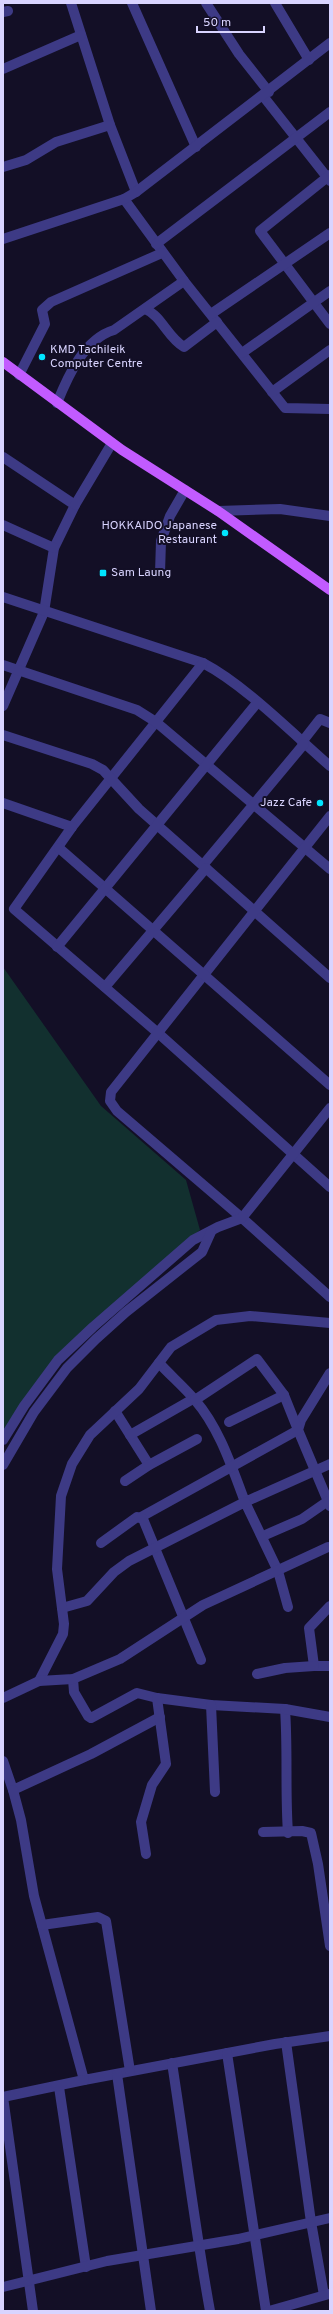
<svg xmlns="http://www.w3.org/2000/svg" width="333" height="2314" viewBox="0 0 333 2314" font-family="Overpass,sans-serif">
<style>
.green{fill:#12302f}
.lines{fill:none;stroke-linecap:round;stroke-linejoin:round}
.minor{stroke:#3d3a85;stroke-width:10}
.primary{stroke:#c25bff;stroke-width:10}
.poi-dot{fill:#00e5ff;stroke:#130f26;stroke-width:1.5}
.labels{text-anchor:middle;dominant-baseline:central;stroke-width:4;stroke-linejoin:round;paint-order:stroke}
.poi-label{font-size:12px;fill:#d9d4ff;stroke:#130f26;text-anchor:start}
</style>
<rect width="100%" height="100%" fill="#130f26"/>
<path class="green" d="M 3,967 L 101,1106 L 186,1180 L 200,1230 L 137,1283 L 73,1345 L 3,1440 Z"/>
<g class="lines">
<g class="minor">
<path d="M 71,3 L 110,125 L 136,192"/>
<path d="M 132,3 L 196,147"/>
<path d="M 206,3 L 239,54 L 269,92"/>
<path d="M 275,3 L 309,60"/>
<path d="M 3,12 L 8,11"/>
<path d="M 3,69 L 81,35"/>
<path d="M 263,96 L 330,181"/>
<path d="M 3,167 L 26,160 L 56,142 L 110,125"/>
<path d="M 330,175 L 260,231 L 330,324"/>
<path d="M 124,199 L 184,281 L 285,408 L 330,409"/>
<path d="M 3,239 L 124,199 L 136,192 L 330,43"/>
<path d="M 156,244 L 330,112"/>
<path d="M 145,309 C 162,316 167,337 184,347 L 217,322"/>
<path d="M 211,314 L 330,233"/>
<path d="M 242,353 L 330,291"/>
<path d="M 19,375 L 45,324 L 42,310 L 51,302 L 162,253"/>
<path d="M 272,392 L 330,350"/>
<path d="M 57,403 C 68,376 84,339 114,330 L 184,281"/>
<path d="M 3,457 L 75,505 L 54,548 L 44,612 L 3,706"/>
<path d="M 75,505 L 112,443"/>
<path d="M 218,511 L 280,509 L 330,516"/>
<path d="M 3,525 L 54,548"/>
<path d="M 160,573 L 161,541 L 170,516 L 185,490"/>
<path d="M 3,597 L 203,663 C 245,685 293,734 330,766"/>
<path d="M 203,663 L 72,827 L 14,909 L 158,1033 L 330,1187"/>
<path d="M 3,665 L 137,710 L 156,722 L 330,869"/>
<path d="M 3,735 L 92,764 L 103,770 L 139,809 L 330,978"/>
<path d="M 302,742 L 320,719 L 330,723"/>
<path d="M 3,803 L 72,827"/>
<path d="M 330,816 L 111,1092 L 110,1101 L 117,1111 L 242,1218 L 330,1297"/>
<path d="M 59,848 L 330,1085"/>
<path d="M 203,865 L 304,744"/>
<path d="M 57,947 L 257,703"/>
<path d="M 105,987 L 206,868"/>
<path d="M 159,1363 C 170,1375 184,1387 195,1400 C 220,1429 232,1468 245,1502 L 330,1464"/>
<path d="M 330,1373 L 301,1420 L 298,1430 L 330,1506"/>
<path d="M 115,1411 L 149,1465"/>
<path d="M 229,1422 L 284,1395"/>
<path d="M 130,1435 L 193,1399"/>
<path d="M 3,1440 L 24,1406 L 58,1360 L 93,1327 L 193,1240 L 218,1227 L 242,1218 L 330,1108"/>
<path d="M 3,1465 L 34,1412 L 67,1368 L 96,1339 L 126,1312 L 202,1252 L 211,1232"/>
<path d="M 125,1481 L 149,1465 L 197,1439"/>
<path d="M 141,1517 L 298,1430 L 284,1395 L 257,1359 L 195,1400"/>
<path d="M 263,1536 L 302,1519 L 328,1501"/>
<path d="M 101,1543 L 137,1517 L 143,1519 L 201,1660"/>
<path d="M 330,1606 L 309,1628 L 314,1666 L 330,1666"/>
<path d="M 62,1608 L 87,1601 L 114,1572 L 129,1561 L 245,1502 L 278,1571 L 288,1607"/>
<path d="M 257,1674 L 285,1668 L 314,1666"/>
<path d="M 73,1679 L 74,1692 L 88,1716 L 91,1718 L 137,1693 L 157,1698 L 211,1705 L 285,1709 C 288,1751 285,1791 288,1833"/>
<path d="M 39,1681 L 63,1634 L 64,1624 L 57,1569 L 61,1496 L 72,1464 L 90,1435 L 139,1389 L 171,1347 L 216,1320 L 250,1316 L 330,1323"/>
<path d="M 3,1698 L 39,1681 L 73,1679 L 120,1659 L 203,1605 L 328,1547"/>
<path d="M 211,1705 L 215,1792"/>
<path d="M 285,1709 L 330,1717"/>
<path d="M 3,1761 L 13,1790 L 91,1754 L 160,1717"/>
<path d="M 13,1790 L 21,1820 L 34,1896 L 84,2080 L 275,2044 L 330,2036"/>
<path d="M 263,1832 L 302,1831 L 311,1833 L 318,1864 L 330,1946"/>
<path d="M 146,1854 L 141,1822 L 152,1785 L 166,1764 L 157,1698"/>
<path d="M 42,1925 L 98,1917 L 106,1921 L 130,2071"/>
<path d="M 286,2042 L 311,2222 L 324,2295"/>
<path d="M 227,2053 L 266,2311"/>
<path d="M 172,2063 C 185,2146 195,2229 210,2311"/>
<path d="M 117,2074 L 151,2311"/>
<path d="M 59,2087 L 86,2267"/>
<path d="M 3,2097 L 33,2311"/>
<path d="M 3,2097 L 84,2080"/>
<path d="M 3,2287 L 107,2261 L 238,2239 L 330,2218"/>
<path d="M 269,2311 L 329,2294"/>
</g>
<path class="primary" d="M 3,362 L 122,450 L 218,511 L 330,590"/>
</g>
<g class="poi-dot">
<circle cx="42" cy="357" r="4"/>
<circle cx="225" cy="533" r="4"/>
<rect x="99" y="569" width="8" height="8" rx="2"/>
<circle cx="320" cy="803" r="4"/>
</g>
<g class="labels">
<g class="poi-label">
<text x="50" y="350">KMD Tachileik<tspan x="50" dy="14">Computer Centre</tspan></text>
<text x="217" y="526" text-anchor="end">HOKKAIDO Japanese<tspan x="217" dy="14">Restaurant</tspan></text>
<text x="111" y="573">Sam Laung</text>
<text x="312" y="803" text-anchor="end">Jazz Cafe</text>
</g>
</g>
<rect width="333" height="2314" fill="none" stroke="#d9d4ff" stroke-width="8"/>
<path d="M197 26v6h67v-6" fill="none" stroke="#d9d4ff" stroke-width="2"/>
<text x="203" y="26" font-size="12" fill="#d9d4ff" stroke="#130f26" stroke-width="3" paint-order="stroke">50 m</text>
</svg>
